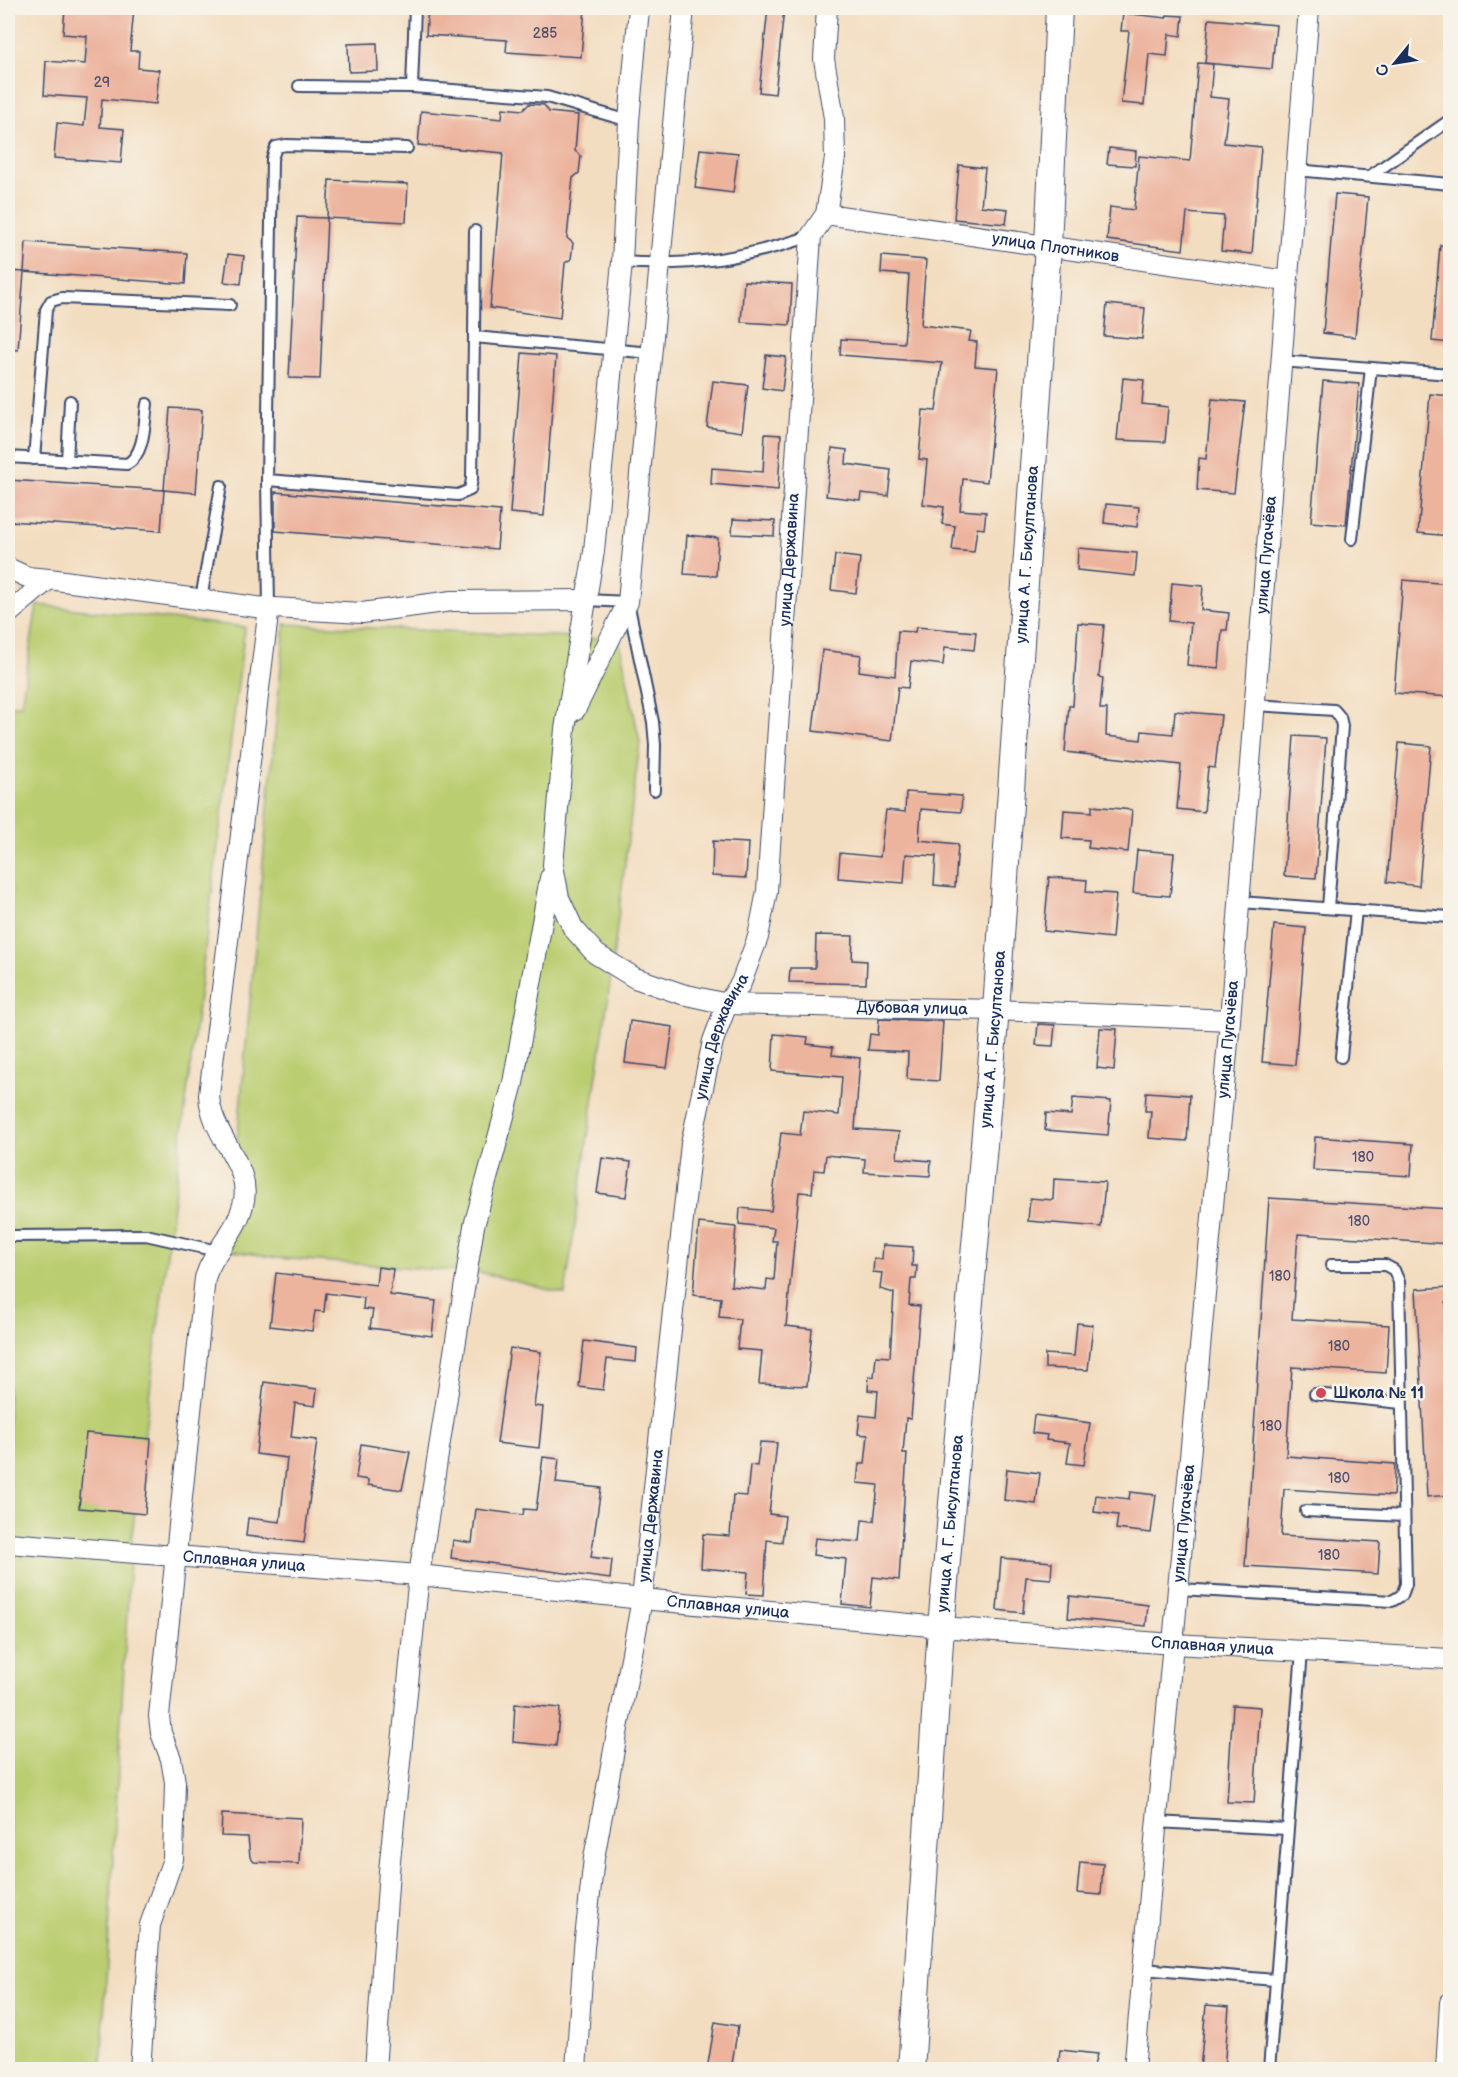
<svg xmlns="http://www.w3.org/2000/svg" width="1458" height="2077" viewBox="0 0 1458 2077" font-family="'Balsamiq Sans',sans-serif">
<style>
.green{fill:#bacd70;stroke:#6a7e67;stroke-width:1.5}
.building{fill:#ecb39d}
.lines{fill:none;stroke-linecap:round;stroke-linejoin:round}
.service-casing{stroke:#3b496d;stroke-width:14}
.minor-casing{stroke:#3b496d;stroke-width:22}
.tertiary-casing{stroke:#3b496d;stroke-width:28}
.service{stroke:#fff;stroke-width:10}
.minor{stroke:#fff;stroke-width:20}
.tertiary{stroke:#fff;stroke-width:26}
.poi-dot{fill:#d1495b;stroke:#f7f3e8;stroke-width:2}
.labels{text-anchor:middle;dominant-baseline:central;stroke-width:5;stroke-linejoin:round;paint-order:stroke}
.number-label{font-size:14px;fill:#4f506e}
.street-label{font-size:16px;fill:#1b2f5e;stroke:#f7f3e8}
.poi-label{font-size:16px;font-weight:bold;fill:#1b2f5e;stroke:#f7f3e8;text-anchor:start}
</style>
<rect width="100%" height="100%" fill="#f7f3e8"/>
<filter id="ink" filterUnits="userSpaceOnUse"><feTurbulence type="fractalNoise" baseFrequency=".0167" numOctaves="2"/><feDisplacementMap in="SourceGraphic" scale="12" xChannelSelector="R" yChannelSelector="G"/><feConvolveMatrix kernelMatrix="1 2 1 2 8 2 1 2 1" color-interpolation-filters="sRGB"/></filter>
<filter id="wash" filterUnits="userSpaceOnUse"><feTurbulence type="fractalNoise" baseFrequency=".008" numOctaves="4" result="noise"/><feDisplacementMap in="SourceGraphic" scale="24" xChannelSelector="R" yChannelSelector="G"/><feGaussianBlur stdDeviation="1.35" result="paint"/><feColorMatrix in="noise" values="0 0 0 0 0 0 0 0 0 0 0 0 0 0 0 0 0 1.4 0 .05"/><feComposite in="paint" operator="in"/></filter>
<g filter="url(#wash)">
<rect width="100%" height="100%" fill="#f3ddc0"/>
<g class="green">
<path d="M 37,605 L 245,627 L 131,1543 L 101,2069 L 8,2070 L 8,705 L 21,705 Z"/>
<path d="M 285,624 L 619,639 L 640,743 L 608,999 L 565,1294 L 483,1273 L 277,1258 L 227,1250 Z"/>
</g>
<g id="blocks">
<g class="building">
<path d="M 65,8 L 134,8 L 130,51 L 139,51 L 138,68 L 159,70 L 156,104 L 102,99 L 100,127 L 124,129 L 121,163 L 54,158 L 57,123 L 84,126 L 87,98 L 44,95 L 46,61 L 85,64 L 87,36 L 63,34 Z"/>
<path d="M 428,8 L 585,8 L 581,57 L 506,52 L 507,40 L 426,35 Z"/>
<path d="M 768,8 L 784,9 L 775,94 L 759,92 Z"/>
<path d="M 1123,13 L 1166,18 L 1167,15 L 1183,16 L 1181,36 L 1169,34 L 1167,56 L 1149,54 L 1144,105 L 1121,103 L 1129,31 L 1121,31 Z"/>
<path d="M 1209,19 L 1276,25 L 1272,69 L 1205,63 Z"/>
<path d="M 377,43 L 378,71 L 349,72 L 348,44 Z"/>
<path d="M 1198,63 L 1213,64 L 1210,97 L 1229,99 L 1224,143 L 1261,147 L 1252,254 L 1221,251 L 1224,216 L 1187,213 L 1183,250 L 1107,240 L 1110,207 L 1134,210 L 1139,156 L 1190,161 Z"/>
<path d="M 529,104 L 544,105 L 549,112 L 578,115 L 575,151 L 581,156 L 579,173 L 573,178 L 567,238 L 573,243 L 571,259 L 565,263 L 560,318 L 490,308 L 503,153 L 418,145 L 421,111 L 502,119 L 503,108 L 523,110 Z"/>
<path d="M 1109,148 L 1136,151 L 1135,166 L 1107,164 Z"/>
<path d="M 700,149 L 738,153 L 733,193 L 695,188 Z"/>
<path d="M 959,165 L 985,168 L 981,206 L 1008,209 L 1006,224 L 954,219 Z"/>
<path d="M 329,180 L 408,184 L 406,222 L 327,218 Z"/>
<path d="M 1335,194 L 1368,197 L 1355,337 L 1323,333 Z"/>
<path d="M 297,217 L 327,218 L 320,379 L 289,378 Z"/>
<path d="M 26,242 L 187,253 L 185,284 L 24,272 Z"/>
<path d="M 1440,245 L 1450,246 L 1450,343 L 1432,341 Z"/>
<path d="M 228,254 L 244,256 L 241,284 L 224,282 Z"/>
<path d="M 882,256 L 926,260 L 921,325 L 971,331 L 969,341 L 977,342 L 975,366 L 998,368 L 987,482 L 963,479 L 960,510 L 986,512 L 984,529 L 977,528 L 974,552 L 952,550 L 955,526 L 942,524 L 944,507 L 923,504 L 927,460 L 919,459 L 923,410 L 936,411 L 942,363 L 840,355 L 841,339 L 904,343 L 909,275 L 881,273 Z"/>
<path d="M 8,271 L 24,272 L 18,350 L 8,349 Z"/>
<path d="M 744,281 L 792,284 L 790,325 L 741,322 Z"/>
<path d="M 1107,304 L 1145,308 L 1142,339 L 1104,336 Z"/>
<path d="M 522,353 L 556,356 L 544,516 L 510,513 Z"/>
<path d="M 766,355 L 786,357 L 782,391 L 762,388 Z"/>
<path d="M 1123,378 L 1144,380 L 1142,404 L 1168,407 L 1165,442 L 1117,440 Z"/>
<path d="M 713,381 L 748,385 L 742,432 L 707,427 Z"/>
<path d="M 1323,381 L 1359,384 L 1346,525 L 1311,522 Z"/>
<path d="M 1430,394 L 1450,396 L 1450,536 L 1418,533 Z"/>
<path d="M 1212,399 L 1245,402 L 1234,493 L 1197,490 L 1199,458 L 1206,459 Z"/>
<path d="M 170,408 L 202,410 L 196,493 L 164,490 Z"/>
<path d="M 765,434 L 781,435 L 778,490 L 711,484 L 712,468 L 763,472 Z"/>
<path d="M 832,448 L 847,450 L 846,464 L 891,470 L 888,496 L 861,493 L 860,500 L 826,496 Z"/>
<path d="M 8,480 L 164,490 L 161,531 L 8,521 Z"/>
<path d="M 275,492 L 500,511 L 497,549 L 275,531 Z"/>
<path d="M 1106,504 L 1139,507 L 1137,527 L 1104,523 Z"/>
<path d="M 733,519 L 775,521 L 774,536 L 732,534 Z"/>
<path d="M 687,535 L 718,538 L 716,576 L 684,574 Z"/>
<path d="M 1078,548 L 1137,553 L 1135,576 L 1077,570 Z"/>
<path d="M 835,555 L 860,558 L 856,593 L 831,590 Z"/>
<path d="M 1403,580 L 1450,584 L 1450,697 L 1394,693 Z"/>
<path d="M 1172,583 L 1203,586 L 1201,610 L 1229,613 L 1227,630 L 1222,630 L 1219,668 L 1187,665 L 1191,623 L 1169,621 Z"/>
<path d="M 1078,623 L 1104,625 L 1099,677 L 1103,678 L 1100,709 L 1107,709 L 1106,736 L 1141,740 L 1142,731 L 1173,734 L 1175,711 L 1221,715 L 1215,768 L 1208,767 L 1204,812 L 1177,809 L 1181,765 L 1065,752 L 1069,706 L 1073,706 Z"/>
<path d="M 916,627 L 976,632 L 974,650 L 945,647 L 943,665 L 911,661 L 908,688 L 898,687 L 892,741 L 813,731 L 822,650 L 861,655 L 859,671 L 895,676 L 898,631 L 915,632 Z"/>
<path d="M 1294,736 L 1326,738 L 1316,878 L 1284,876 Z"/>
<path d="M 1399,743 L 1431,746 L 1419,886 L 1387,882 Z"/>
<path d="M 906,792 L 962,796 L 961,812 L 921,809 L 919,840 L 958,844 L 955,887 L 934,885 L 936,856 L 906,854 L 904,883 L 838,878 L 840,853 L 880,857 L 886,810 L 905,812 Z"/>
<path d="M 1092,806 L 1132,810 L 1128,852 L 1088,848 L 1089,840 L 1062,838 L 1064,810 L 1092,812 Z"/>
<path d="M 713,841 L 748,843 L 746,878 L 712,876 Z"/>
<path d="M 1137,850 L 1174,853 L 1170,896 L 1133,893 Z"/>
<path d="M 1049,877 L 1087,880 L 1086,892 L 1116,894 L 1112,938 L 1044,931 Z"/>
<path d="M 1274,925 L 1306,928 L 1295,1065 L 1262,1062 Z"/>
<path d="M 816,935 L 853,936 L 852,960 L 867,961 L 866,984 L 789,982 L 790,968 L 815,968 Z"/>
<path d="M 879,1019 L 943,1021 L 939,1081 L 907,1079 L 908,1052 L 868,1050 L 870,1034 L 878,1035 Z"/>
<path d="M 630,1021 L 673,1027 L 667,1068 L 625,1063 Z"/>
<path d="M 1038,1024 L 1055,1025 L 1053,1046 L 1036,1045 Z"/>
<path d="M 1100,1028 L 1117,1029 L 1114,1070 L 1097,1068 Z"/>
<path d="M 774,1034 L 808,1037 L 807,1044 L 833,1047 L 832,1055 L 860,1058 L 855,1129 L 899,1132 L 897,1158 L 931,1161 L 930,1176 L 864,1172 L 865,1159 L 826,1155 L 824,1171 L 814,1170 L 812,1193 L 799,1192 L 786,1326 L 812,1329 L 807,1386 L 759,1384 L 762,1351 L 737,1349 L 740,1319 L 719,1317 L 721,1298 L 693,1295 L 699,1223 L 736,1227 L 731,1286 L 766,1290 L 767,1279 L 774,1280 L 777,1241 L 772,1241 L 774,1228 L 739,1224 L 740,1208 L 771,1211 L 781,1133 L 800,1135 L 803,1111 L 839,1115 L 842,1077 L 772,1071 Z"/>
<path d="M 1146,1092 L 1190,1095 L 1187,1141 L 1149,1138 L 1151,1111 L 1145,1111 Z"/>
<path d="M 1073,1098 L 1111,1101 L 1108,1135 L 1045,1130 L 1046,1113 L 1071,1115 Z"/>
<path d="M 1315,1137 L 1413,1144 L 1411,1176 L 1313,1170 Z"/>
<path d="M 602,1158 L 631,1162 L 626,1197 L 597,1193 Z"/>
<path d="M 1054,1179 L 1105,1182 L 1101,1227 L 1028,1221 L 1030,1198 L 1053,1200 Z"/>
<path d="M 1269,1198 L 1450,1209 L 1450,1244 L 1298,1234 L 1292,1319 L 1389,1325 L 1386,1373 L 1292,1367 L 1286,1456 L 1395,1464 L 1393,1496 L 1284,1489 L 1281,1536 L 1380,1542 L 1378,1574 L 1245,1566 Z"/>
<path d="M 883,1245 L 913,1247 L 912,1266 L 917,1266 L 916,1279 L 911,1279 L 909,1305 L 920,1306 L 911,1419 L 906,1418 L 903,1453 L 907,1453 L 899,1580 L 873,1577 L 870,1607 L 842,1604 L 846,1559 L 813,1555 L 815,1538 L 860,1542 L 862,1520 L 874,1521 L 878,1485 L 857,1483 L 859,1464 L 865,1464 L 868,1435 L 858,1434 L 860,1415 L 876,1417 L 878,1391 L 868,1390 L 869,1376 L 874,1377 L 876,1356 L 890,1357 L 894,1293 L 880,1289 L 882,1273 L 873,1272 L 874,1259 L 882,1259 Z"/>
<path d="M 378,1267 L 393,1269 L 390,1295 L 436,1301 L 432,1336 L 370,1328 L 373,1310 L 363,1309 L 364,1298 L 326,1293 L 324,1312 L 315,1311 L 312,1331 L 270,1326 L 276,1273 L 376,1285 Z"/>
<path d="M 1450,1287 L 1450,1302 L 1446,1302 L 1450,1381 L 1450,1495 L 1427,1497 L 1416,1289 Z"/>
<path d="M 1077,1323 L 1093,1325 L 1088,1370 L 1045,1368 L 1045,1354 L 1074,1356 Z"/>
<path d="M 584,1341 L 637,1348 L 636,1362 L 607,1359 L 603,1390 L 579,1387 Z"/>
<path d="M 510,1348 L 541,1352 L 534,1406 L 543,1407 L 539,1448 L 497,1443 Z"/>
<path d="M 264,1382 L 317,1389 L 315,1406 L 295,1403 L 291,1437 L 317,1440 L 304,1543 L 246,1536 L 248,1518 L 280,1522 L 287,1458 L 256,1454 Z"/>
<path d="M 1034,1415 L 1090,1423 L 1084,1465 L 1067,1463 L 1070,1443 L 1046,1440 L 1047,1435 L 1032,1433 Z"/>
<path d="M 86,1433 L 151,1439 L 145,1514 L 79,1508 Z"/>
<path d="M 760,1442 L 777,1443 L 769,1514 L 785,1516 L 782,1542 L 767,1540 L 764,1595 L 746,1594 L 748,1572 L 701,1568 L 703,1534 L 730,1536 L 733,1495 L 747,1496 L 750,1465 L 757,1466 Z"/>
<path d="M 361,1444 L 410,1452 L 402,1490 L 368,1485 L 368,1480 L 356,1478 Z"/>
<path d="M 543,1457 L 559,1459 L 556,1483 L 601,1488 L 591,1557 L 612,1560 L 610,1579 L 451,1558 L 453,1540 L 472,1543 L 476,1509 L 523,1515 L 524,1509 L 536,1510 Z"/>
<path d="M 1007,1469 L 1040,1473 L 1036,1504 L 1004,1500 Z"/>
<path d="M 1130,1492 L 1156,1495 L 1151,1533 L 1116,1529 L 1118,1515 L 1094,1512 L 1096,1495 L 1129,1499 Z"/>
<path d="M 1001,1558 L 1052,1562 L 1051,1579 L 1026,1577 L 1023,1613 L 997,1610 Z"/>
<path d="M 1070,1596 L 1148,1605 L 1146,1626 L 1068,1618 Z"/>
<path d="M 515,1704 L 560,1708 L 556,1746 L 513,1742 Z"/>
<path d="M 1233,1705 L 1260,1707 L 1254,1803 L 1227,1802 Z"/>
<path d="M 222,1814 L 301,1818 L 299,1864 L 254,1862 L 250,1857 L 248,1837 L 221,1836 Z"/>
<path d="M 1080,1862 L 1103,1864 L 1101,1895 L 1077,1893 Z"/>
<path d="M 1206,2005 L 1229,2007 L 1224,2070 L 1200,2070 Z"/>
<path d="M 715,2022 L 738,2026 L 731,2070 L 707,2070 Z"/>
<path d="M 1060,2050 L 1097,2054 L 1093,2070 L 1058,2070 Z"/>
</g>
</g>
</g>
<g filter="url(#ink)">
<use href="#blocks" fill-opacity="0" stroke="#3b496d" stroke-width="1.5"/>
<g class="lines">
<g class="service-casing">
<g id="service">
<path d="M 299,86 L 412,87 L 547,97 L 629,121"/>
<path d="M 412,87 L 415,8"/>
<path d="M 1296,170 L 1450,184"/>
<path d="M 1370,176 L 1450,120"/>
<path d="M 622,262 C 693,267 744,258 811,236"/>
<path d="M 474,337 L 475,231"/>
<path d="M 1280,361 L 1450,374"/>
<path d="M 8,457 L 127,464 C 145,454 144,424 147,404"/>
<path d="M 34,459 L 46,310 L 51,301 L 62,298 L 230,305"/>
<path d="M 67,461 L 70,401"/>
<path d="M 267,480 L 458,495 L 470,490 L 472,479 L 474,337 L 652,353"/>
<path d="M 1352,539 L 1371,368"/>
<path d="M 201,599 L 221,486"/>
<path d="M 586,600 L 628,602 L 653,722 L 655,745 L 654,790"/>
<path d="M 269,607 L 267,480 L 272,159 L 276,147 L 286,145 L 407,148"/>
<path d="M 1254,705 L 1334,710 L 1340,717 L 1342,726 L 1328,908"/>
<path d="M 1239,902 L 1450,917"/>
<path d="M 1341,1057 L 1356,910"/>
<path d="M 8,1236 L 146,1235 L 217,1251"/>
<path d="M 1315,1394 L 1401,1403"/>
<path d="M 1306,1511 L 1404,1516"/>
<path d="M 1179,1589 L 1392,1601 L 1402,1595 L 1406,1584 L 1399,1282 L 1394,1270 L 1385,1265 L 1331,1265"/>
<path d="M 1156,1822 L 1287,1829"/>
<path d="M 1143,1969 L 1275,1980"/>
<path d="M 1269,2070 L 1302,1651"/>
</g>
</g>
<g class="minor-casing">
<g id="minor">
<path id="s1" d="M 639,8 L 629,121 L 622,262 L 594,551 L 565,729 L 553,865 L 559,898 L 573,928 L 596,954 L 635,978 L 682,994 L 727,1004 L 996,1010 L 1230,1020"/>
<path id="s2" d="M 826,214 L 1286,281"/>
<path d="M 8,568 L 27,577 L 49,579"/>
<path d="M 8,614 L 49,579 L 256,607 L 362,613 L 452,601 L 586,600"/>
<path d="M 575,710 L 628,602 L 684,8"/>
<path id="s3" d="M 8,1543 L 419,1575 L 642,1599 L 941,1627 L 1174,1644 L 1450,1659"/>
<path d="M 140,2070 L 150,1925 L 173,1859 L 175,1782 L 171,1759 L 161,1733 L 159,1716 L 205,1278 C 213,1251 236,1233 243,1205 C 254,1166 211,1138 209,1095 L 269,607"/>
<path d="M 375,2070 L 389,1871 L 419,1575 L 474,1226 L 513,1083 L 550,878"/>
<path id="s4" d="M 576,2070 L 584,1947 L 594,1858 L 642,1599 L 691,1144 L 713,1041 L 727,1004 L 741,983 L 758,937 L 767,891 L 811,236 L 826,214 L 835,158 L 834,118 L 824,59 L 827,8"/>
<path id="s5" d="M 1134,2070 L 1230,1020 L 1309,8"/>
<path d="M 1446,2070 L 1450,2003"/>
</g>
</g>
<g class="tertiary-casing">
<g id="tertiary">
<path id="s6" d="M 911,2070 L 941,1627 L 996,1010 L 1048,246 L 1059,8"/>
</g>
</g>
<use href="#service" class="service"/>
<use href="#minor" class="minor"/>
<use href="#tertiary" class="tertiary"/>
</g>
</g>
<circle class="poi-dot" cx="1321" cy="1393" r="6"/>
<g class="labels">
<g class="number-label">
<text x="545" y="33">285</text>
<text x="102" y="82">29</text>
<text x="1363" y="1157">180</text>
<text x="1359" y="1221">180</text>
<text x="1280" y="1276">180</text>
<text x="1339" y="1346">180</text>
<text x="1271" y="1426">180</text>
<text x="1339" y="1478">180</text>
<text x="1329" y="1555">180</text>
</g>
<g class="street-label">
<text stroke="none"><textPath href="#s2" startOffset="232">улица Плотников</textPath></text>
<text stroke="none"><textPath href="#s6" startOffset="1520">улица А. Г. Бисултанова</textPath></text>
<text stroke="none"><textPath href="#s5" startOffset="1521">улица Пугачёва</textPath></text>
<text stroke="none"><textPath href="#s4" startOffset="1532">улица Державина</textPath></text>
<text stroke="none"><textPath href="#s1" startOffset="1290">Дубовая улица</textPath></text>
<text stroke="none"><textPath href="#s4" startOffset="1046">улица Державина</textPath></text>
<text stroke="none"><textPath href="#s6" startOffset="1034">улица А. Г. Бисултанова</textPath></text>
<text stroke="none"><textPath href="#s5" startOffset="1035">улица Пугачёва</textPath></text>
<text stroke="none"><textPath href="#s4" startOffset="560">улица Державина</textPath></text>
<text stroke="none"><textPath href="#s6" startOffset="548">улица А. Г. Бисултанова</textPath></text>
<text stroke="none"><textPath href="#s5" startOffset="549">улица Пугачёва</textPath></text>
<text stroke="none"><textPath href="#s3" startOffset="237">Сплавная улица</textPath></text>
<text stroke="none"><textPath href="#s3" startOffset="723">Сплавная улица</textPath></text>
<text stroke="none"><textPath href="#s3" startOffset="1209">Сплавная улица</textPath></text>
</g>
<g class="poi-label">
<text x="1333" y="1393">Школа № 11</text>
</g>
</g>
<rect width="1458" height="2077" fill="none" stroke="#f7f3e8" stroke-width="30"/>
<g transform="translate(1395 63) rotate(240)" stroke="#f7f3e8" stroke-width="4.5" paint-order="stroke">
<path d="M0-4.5L10 22L0 15L-10 22Z" fill="#1b2f5e"/>
<text y="-9" font-size="16" font-weight="bold" text-anchor="middle" fill="#1b2f5e">С</text>
</g>
</svg>
